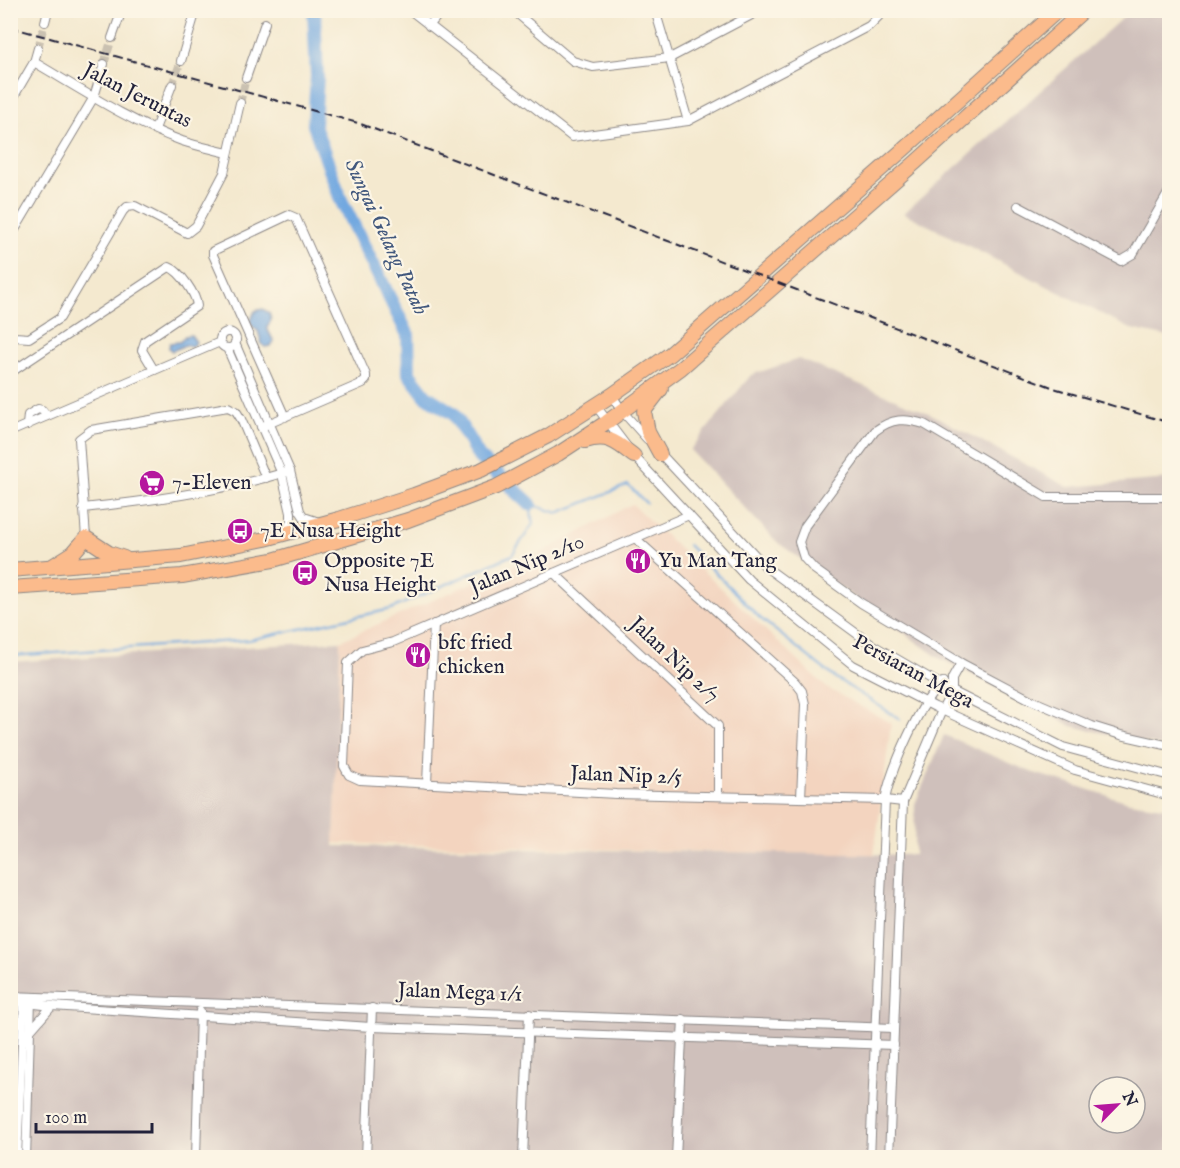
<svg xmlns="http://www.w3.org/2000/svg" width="1180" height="1168" viewBox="0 0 1180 1168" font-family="'IM FELL English',serif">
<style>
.built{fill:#f3d4bf}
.industrial{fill:#cfc0bb;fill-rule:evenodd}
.water{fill:#72a8e0;stroke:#4a658e;stroke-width:1.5}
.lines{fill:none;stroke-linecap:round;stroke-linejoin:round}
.stream{stroke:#72a8e0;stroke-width:2}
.river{stroke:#72a8e0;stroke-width:14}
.minor-tunnel{stroke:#cac1b1;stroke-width:8;stroke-dasharray:8 4;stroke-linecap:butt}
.minor-casing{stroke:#8b8685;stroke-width:10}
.primary-casing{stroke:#8b8685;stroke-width:16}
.minor{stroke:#fff;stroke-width:8}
.primary{stroke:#fbbb8c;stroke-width:14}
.rail{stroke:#22223b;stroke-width:2;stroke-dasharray:9 4.5;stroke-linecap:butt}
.labels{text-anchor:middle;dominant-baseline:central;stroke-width:4.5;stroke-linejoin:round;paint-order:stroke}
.street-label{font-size:21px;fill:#22223b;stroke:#fcf5e5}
.poi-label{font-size:21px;fill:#22223b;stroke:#fcf5e5;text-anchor:start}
.water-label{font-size:22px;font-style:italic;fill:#42587d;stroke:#fcf5e5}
</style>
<rect width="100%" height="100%" fill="#fcf5e5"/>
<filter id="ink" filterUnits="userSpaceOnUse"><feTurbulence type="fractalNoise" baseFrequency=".0167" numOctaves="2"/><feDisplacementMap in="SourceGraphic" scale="12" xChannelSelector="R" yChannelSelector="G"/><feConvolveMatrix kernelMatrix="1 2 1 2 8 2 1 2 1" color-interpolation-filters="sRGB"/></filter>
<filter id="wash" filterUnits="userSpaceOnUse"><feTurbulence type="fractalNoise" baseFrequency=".008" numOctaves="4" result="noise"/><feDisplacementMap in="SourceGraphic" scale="24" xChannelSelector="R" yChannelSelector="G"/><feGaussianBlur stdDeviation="1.35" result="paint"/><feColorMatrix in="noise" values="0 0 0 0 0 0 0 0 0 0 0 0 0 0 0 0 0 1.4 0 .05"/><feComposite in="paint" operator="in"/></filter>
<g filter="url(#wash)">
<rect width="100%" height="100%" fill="#f4e9cf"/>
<path class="built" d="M 632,504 L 827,688 L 891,723 L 874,855 L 334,843 L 340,641 L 547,550 Z"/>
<g class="industrial">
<path d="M 1130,11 L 1169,11 L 1169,337 L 1131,329 L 904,213 Z"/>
<path d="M 799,359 L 933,415 L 1068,487 L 1169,479 L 1169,748 L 1072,726 L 939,658 L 777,542 L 690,450 L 751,375 Z"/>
<path d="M 340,641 L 334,846 L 914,855 L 915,804 L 944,735 L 1031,772 L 1129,802 L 1169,808 L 1169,1157 L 11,1158 L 11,662 ZM 1099,1087 L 1135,1087 L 1135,1123 L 1099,1123 Z"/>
</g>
<g class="water">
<path d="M 263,309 L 269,313 L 271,320 L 267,328 L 274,342 L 270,346 L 265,347 L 262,344 L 258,331 L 253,327 L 250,322 L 255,311 Z"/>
<path d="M 191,335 L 196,342 L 192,346 L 185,345 L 172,351 L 169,348 L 170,343 L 180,342 L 185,336 Z"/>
</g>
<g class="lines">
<g class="stream">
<path d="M 688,545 L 760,618 L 834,677 L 900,719"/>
<path d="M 10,656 L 249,640 L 391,609 L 512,555 L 533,524 L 530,504 L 558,513 L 628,485 L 646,503"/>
</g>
<path class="river" d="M 314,10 L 317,76 L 314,125 L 341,200 L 408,335 L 409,374 L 426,396 L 454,414 L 479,457 L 530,504"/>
</g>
</g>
<g filter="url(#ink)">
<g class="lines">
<g class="minor-tunnel">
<path d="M 38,48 L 45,22"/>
<path d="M 104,64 L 112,38"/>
<path d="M 172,85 L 181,61"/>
<path d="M 240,103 L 246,78"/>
</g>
<g class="minor-casing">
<g id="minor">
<path d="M 410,10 L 572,137 L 688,121 L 869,26 L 885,10"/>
<path d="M 513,10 L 573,61 L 593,67 L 670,58 L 761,10"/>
<path d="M 655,10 L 688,121"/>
<path d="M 45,22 L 48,10"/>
<path d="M 429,26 L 442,10"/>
<path d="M 112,38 L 122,10"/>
<path d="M 181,61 L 196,10"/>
<path d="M 34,62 C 80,89 132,123 182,141 C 197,146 212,149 227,153"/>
<path d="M 246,78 L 265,23"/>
<path d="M 10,103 L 34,62 L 38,48"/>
<path d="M 155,129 L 172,85"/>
<path d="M 1018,206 L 1121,261 L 1133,254 L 1170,190"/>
<path d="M 10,238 L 94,97 L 104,64"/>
<circle cx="228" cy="340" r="8"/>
<path d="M 10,334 L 15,337 L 29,338 L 60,318 L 123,211 L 127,207 L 135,206 L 187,233 L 196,226 L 224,173 L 240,103"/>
<path d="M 235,343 L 290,471 L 300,511 L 304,517 L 319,522"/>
<path d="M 227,348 L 282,474 L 291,513 L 291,521 L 288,526 L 279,531"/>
<path d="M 10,373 L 169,267 C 180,271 196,294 197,306 L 145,341 L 142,350 L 154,370"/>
<path d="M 612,395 L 622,411 L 647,439"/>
<path d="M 596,406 L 634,456 L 749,580 L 853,665 L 935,707 L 1075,770 L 1170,796"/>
<path d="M 27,425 L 28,415 L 38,409 L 42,410 L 47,416"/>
<path d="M 261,427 L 363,383 L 366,380 L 366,375 L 296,218 L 289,215 L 213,251 L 213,255 L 285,417"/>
<path d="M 10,432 L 220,342"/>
<path d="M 658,451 L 767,568 L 871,644 L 952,691 L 1063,747 L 1170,776"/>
<path d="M 1170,497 L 1046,497 L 924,424 C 905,418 892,418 875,431 L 805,526 L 799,542 L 804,558 L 814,569 L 861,603 L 961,663 L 1031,700 L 1092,726 L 1121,735 L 1170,746"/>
<path d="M 83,508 C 152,501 223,491 290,471"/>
<path d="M 689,515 L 393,642 L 362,650 L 348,663 L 344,766 L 349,775 L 360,780 L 616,794 L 885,800 L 903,802"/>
<path d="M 86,538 L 79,439 L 91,430 L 228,407 L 236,411 L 241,419 L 266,478"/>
<path d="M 635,538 L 795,682 L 802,691 L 805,704 L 801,798"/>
<path d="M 554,573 L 718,726 L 718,796"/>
<path d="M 427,784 L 434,624"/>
<path d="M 10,996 L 894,1028"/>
<path d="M 10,1001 L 52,1006"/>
<path d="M 30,1031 L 31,1000"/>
<path d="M 17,1158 L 24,997"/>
<path d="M 26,1158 L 30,1031 L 52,1006 L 371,1027 L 894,1045"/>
<path d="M 196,1158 L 200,1011"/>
<path d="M 366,1158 L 372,1008"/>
<path d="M 523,1158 L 529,1014"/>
<path d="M 676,1158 L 683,1019"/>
<path d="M 870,1158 L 885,800 C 890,772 921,698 943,683"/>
<path d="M 889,1158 L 903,802 L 942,710 L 952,691 L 952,679 L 961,663"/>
</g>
</g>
<g class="primary-casing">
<g id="primary">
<path d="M 585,441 C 608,434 616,442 634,456"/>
<path d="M 660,454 L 648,432 L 644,411 L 661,389"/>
<path d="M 54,565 L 73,553 L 86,538 L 109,553 L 124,558"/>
<path d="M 10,570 L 181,556 L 265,539 L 339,519 L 414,495 L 481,470 L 548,436 L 612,395 L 670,354 L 904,149 L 1058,10"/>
<path d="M 10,588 L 182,576 L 273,560 L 408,520 L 496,487 L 558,454 L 607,422 L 681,368 L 916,162 L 1084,10"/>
</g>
</g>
<use href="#minor" class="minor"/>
<use href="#primary" class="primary"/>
<path class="rail" d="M 10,27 L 358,123 L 1057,389 L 1170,423"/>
</g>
</g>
<defs>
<g id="supermarket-disc" transform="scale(1.35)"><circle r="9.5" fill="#b5179e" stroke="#fcf5e5"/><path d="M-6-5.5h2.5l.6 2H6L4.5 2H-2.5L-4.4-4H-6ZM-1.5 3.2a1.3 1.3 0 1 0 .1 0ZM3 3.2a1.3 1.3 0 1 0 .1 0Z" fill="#fff"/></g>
<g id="bus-disc" transform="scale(1.35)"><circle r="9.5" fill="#b5179e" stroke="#fcf5e5"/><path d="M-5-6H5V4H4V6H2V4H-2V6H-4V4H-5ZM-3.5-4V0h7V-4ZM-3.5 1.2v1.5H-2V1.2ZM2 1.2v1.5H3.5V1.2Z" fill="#fff"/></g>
<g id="restaurant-disc" transform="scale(1.35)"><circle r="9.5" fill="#b5179e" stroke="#fcf5e5"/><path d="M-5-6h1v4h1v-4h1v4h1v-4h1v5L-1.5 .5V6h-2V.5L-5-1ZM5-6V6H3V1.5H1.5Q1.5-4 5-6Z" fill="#fff"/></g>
</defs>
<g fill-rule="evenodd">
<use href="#supermarket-disc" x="152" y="483"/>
<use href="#bus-disc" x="240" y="531"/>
<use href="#restaurant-disc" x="638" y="561"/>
<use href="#bus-disc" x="305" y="573"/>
<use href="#restaurant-disc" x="418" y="655"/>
</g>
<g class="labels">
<g class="street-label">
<text transform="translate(137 96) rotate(27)">Jalan Jeruntas</text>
<text transform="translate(527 565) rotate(-23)">Jalan Nip 2/10</text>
<text transform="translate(674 660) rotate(43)">Jalan Nip 2/7</text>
<text transform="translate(913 672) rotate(28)">Persiaran Mega</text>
<text transform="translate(626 776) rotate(2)">Jalan Nip 2/5</text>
<text transform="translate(460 993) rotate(2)">Jalan Mega 1/1</text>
</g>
<g class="poi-label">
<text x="172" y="483">7-Eleven</text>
<text x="260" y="531">7E Nusa Height</text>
<text x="324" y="561">Opposite 7E<tspan x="324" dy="24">Nusa Height</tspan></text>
<text x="658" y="561">Yu Man Tang</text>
<text x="438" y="643">bfc fried<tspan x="438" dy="24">chicken</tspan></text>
</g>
<g class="water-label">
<text transform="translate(386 237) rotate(65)">Sungai Gelang Patah</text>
</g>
</g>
<rect width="1180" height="1168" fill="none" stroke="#fcf5e5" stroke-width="36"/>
<g transform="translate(1117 1105) rotate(65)"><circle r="28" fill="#fcf5e5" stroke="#a5a1a1" stroke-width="1.5"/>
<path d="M0-4.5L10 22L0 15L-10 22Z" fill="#b5179e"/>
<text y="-9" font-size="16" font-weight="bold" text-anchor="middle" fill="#22223b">N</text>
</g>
<path d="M36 1123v9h116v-9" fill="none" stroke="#22223b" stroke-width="3"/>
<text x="45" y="1123" font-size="18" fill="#22223b" stroke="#fcf5e5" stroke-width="4.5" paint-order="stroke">100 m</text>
</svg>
